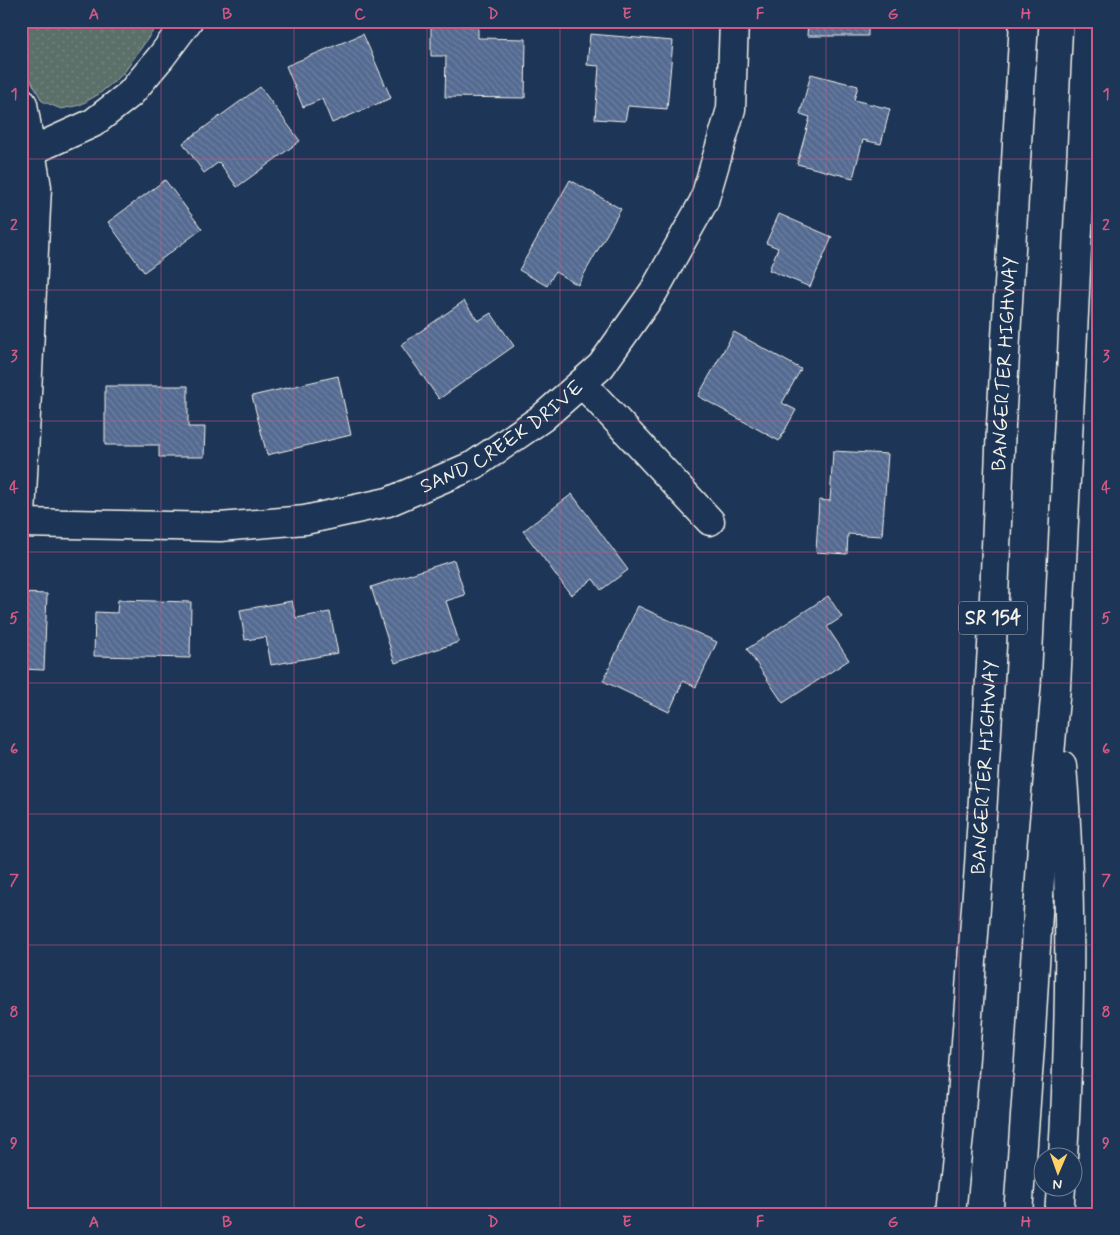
<svg xmlns="http://www.w3.org/2000/svg" width="1120" height="1235" viewBox="0 0 1120 1235" font-family="Mynerve,sans-serif">
<style>
.grass{fill:url(#grass-dots);stroke:#a8b0aa}
.building{fill:url(#building-back-hatch);stroke:#f4f1e8}
.lines{fill:none;stroke-linecap:round;stroke-linejoin:round}
.minor-casing{stroke:#f4f1e8;stroke-width:31}
.highway-casing{stroke:#f4f1e8;stroke-width:31}
.minor{stroke:#1d3557;stroke-width:28}
.highway{stroke:#1d3557;stroke-width:28}
.grid{fill:none;stroke:#d15985;stroke-width:1;stroke-opacity:0.55}
.labels{text-anchor:middle;dominant-baseline:central;stroke-width:5;stroke-linejoin:round;paint-order:stroke}
.shield{fill:#1d3557;stroke:#b4b9bc;stroke-width:1}
.shield-label{font-size:19px;font-weight:bold;fill:#f4f1e8}
.street-label{font-size:20px;fill:#f4f1e8;stroke:#1d3557}
.neatline{fill:none;stroke:#d15985;stroke-width:2}
.grid-label{font-size:16px;text-anchor:middle;font-weight:bold;fill:#d15985}
</style>
<defs>
<pattern id="grass-dots" width="8" height="8" patternUnits="userSpaceOnUse" patternTransform="scale(1.25)"><rect width="8" height="8" fill="#5b6f6b"/><path d="M2 2h.1M6 6h.1" fill="none" stroke="#738480" stroke-width="1.8" stroke-linecap="round"/></pattern>
<pattern id="building-back-hatch" width="6" height="6" patternUnits="userSpaceOnUse" patternTransform="scale(1.25)"><rect width="6" height="6" fill="#546a91"/><path d="M-1 5l2 2M0 0l6 6M5-1l2 2" fill="none" stroke="#6d80a0"/></pattern>
</defs>
<rect width="100%" height="100%" fill="#1d3557"/>
<filter id="ink" filterUnits="userSpaceOnUse"><feTurbulence type="fractalNoise" baseFrequency=".02" numOctaves="2"/><feDisplacementMap in="SourceGraphic" scale="10" xChannelSelector="R" yChannelSelector="G"/><feConvolveMatrix kernelMatrix="1 2 1 2 8 2 1 2 1" color-interpolation-filters="sRGB"/></filter>
<g filter="url(#ink)">
<path class="grass" d="M 21,21 L 160,21 L 123,74 L 99,94 L 80,105 L 61,109 L 42,101 L 21,62 Z"/>
<g class="building">
<path d="M 808,21 L 868,21 L 868,36 L 807,36 Z"/>
<path d="M 431,25 L 478,26 L 478,38 L 526,39 L 525,98 L 445,97 L 446,56 L 431,56 Z"/>
<path d="M 363,34 L 391,98 L 332,123 L 322,99 L 303,107 L 286,66 Z"/>
<path d="M 590,34 L 673,41 L 667,109 L 628,106 L 625,121 L 595,119 L 599,66 L 587,65 Z"/>
<path d="M 811,74 L 858,86 L 854,100 L 890,109 L 881,144 L 863,140 L 853,178 L 797,164 L 810,117 L 800,114 Z"/>
<path d="M 260,87 L 300,141 L 237,187 L 219,162 L 204,173 L 183,143 Z"/>
<path d="M 165,180 L 202,229 L 144,272 L 108,222 Z"/>
<path d="M 570,180 L 621,209 L 578,285 L 555,272 L 547,286 L 519,270 Z"/>
<path d="M 779,214 L 832,237 L 810,287 L 769,270 L 778,248 L 766,243 Z"/>
<path d="M 464,301 L 478,321 L 491,313 L 514,346 L 439,399 L 401,345 Z"/>
<path d="M 734,332 L 801,369 L 782,403 L 796,410 L 779,441 L 698,396 Z"/>
<path d="M 338,376 L 351,435 L 267,455 L 252,396 Z"/>
<path d="M 105,386 L 188,386 L 188,427 L 205,427 L 204,457 L 159,457 L 159,445 L 105,445 Z"/>
<path d="M 833,451 L 888,454 L 882,536 L 848,534 L 847,554 L 816,552 L 819,500 L 830,501 Z"/>
<path d="M 572,494 L 628,570 L 601,590 L 593,579 L 571,595 L 523,531 Z"/>
<path d="M 454,560 L 465,595 L 446,601 L 459,642 L 395,663 L 371,587 Z"/>
<path d="M 21,593 L 47,594 L 44,670 L 21,669 Z"/>
<path d="M 828,596 L 842,617 L 827,627 L 849,660 L 783,703 L 747,649 Z"/>
<path d="M 118,600 L 191,602 L 190,658 L 94,656 L 95,612 L 117,613 Z"/>
<path d="M 292,601 L 296,618 L 330,612 L 338,653 L 271,665 L 266,637 L 245,640 L 240,610 Z"/>
<path d="M 638,606 L 717,642 L 696,687 L 683,681 L 669,712 L 603,681 Z"/>
</g>
<g class="lines">
<g class="minor-casing">
<g id="minor">
<path d="M 21,101 L 23,104 L 37,187 L 21,516"/>
<path d="M 31,151 L 93,123 L 130,94 L 161,57 L 188,21"/>
<path d="M 582,383 L 710,521"/>
<path id="s1" d="M 21,523 L 220,527 L 305,520 L 388,502 L 474,465 L 542,418 L 601,366 L 654,291 L 704,201 L 731,109 L 734,21"/>
</g>
</g>
<g class="highway-casing">
<g id="highway">
<path d="M 1062,766 C 1073,896 1070,1027 1063,1158"/>
<path id="s2" d="M 951,1214 L 960,1125 L 979,866 L 992,646 L 1001,425 L 1024,21"/>
<path d="M 1018,1214 L 1031,1032 L 1042,844 L 1056,687 L 1088,21"/>
<path d="M 1059,1214 L 1061,1188"/>
</g>
</g>
<use href="#minor" class="minor"/>
<use href="#highway" class="highway"/>
</g>
</g>
<path class="grid" d="M 161,21 L 161,1214M 294,21 L 294,1214M 427,21 L 427,1214M 560,21 L 560,1214M 693,21 L 693,1214M 826,21 L 826,1214M 959,21 L 959,1214M 21,159 L 1099,159M 21,290 L 1099,290M 21,421 L 1099,421M 21,552 L 1099,552M 21,683 L 1099,683M 21,814 L 1099,814M 21,945 L 1099,945M 21,1076 L 1099,1076"/>
<g class="labels">
<rect class="shield" x="959" y="601.5" width="68" height="33" rx="4"/>
<g class="shield-label">
<text x="993" y="618">SR 154</text>
</g>
<g class="street-label">
<text stroke="none"><textPath href="#s2" startOffset="852">BANGERTER HIGHWAY</textPath></text>
<text stroke="none"><textPath href="#s1" startOffset="501">SAND CREEK DRIVE</textPath></text>
<text stroke="none"><textPath href="#s2" startOffset="448">BANGERTER HIGHWAY</textPath></text>
</g>
</g>
<rect width="1120" height="1235" fill="none" stroke="#1d3557" stroke-width="55"/>
<g transform="translate(1058 1172) rotate(182)"><circle r="24" fill="#1d3557" stroke="#738091"/>
<path d="M0-4L9 19L0 12L-9 19Z" fill="#ffd166"/>
<text y="-8" font-size="14" font-weight="bold" text-anchor="middle" fill="#f4f1e8">N</text>
</g>
<rect x="28" y="28" width="1064" height="1180" class="neatline"/>
<g class="grid-label">
<text x="94" y="19">A</text>
<text x="227" y="19">B</text>
<text x="360" y="19">C</text>
<text x="493" y="19">D</text>
<text x="627" y="19">E</text>
<text x="760" y="19">F</text>
<text x="893" y="19">G</text>
<text x="1026" y="19">H</text>
<text x="14" y="99">1</text>
<text x="1106" y="99">1</text>
<text x="14" y="230">2</text>
<text x="1106" y="230">2</text>
<text x="14" y="361">3</text>
<text x="1106" y="361">3</text>
<text x="14" y="492">4</text>
<text x="1106" y="492">4</text>
<text x="14" y="623">5</text>
<text x="1106" y="623">5</text>
<text x="14" y="754">6</text>
<text x="1106" y="754">6</text>
<text x="14" y="885">7</text>
<text x="1106" y="885">7</text>
<text x="14" y="1017">8</text>
<text x="1106" y="1017">8</text>
<text x="14" y="1148">9</text>
<text x="1106" y="1148">9</text>
<text x="94" y="1227">A</text>
<text x="227" y="1227">B</text>
<text x="360" y="1227">C</text>
<text x="493" y="1227">D</text>
<text x="627" y="1227">E</text>
<text x="760" y="1227">F</text>
<text x="893" y="1227">G</text>
<text x="1026" y="1227">H</text>
</g>
</svg>
